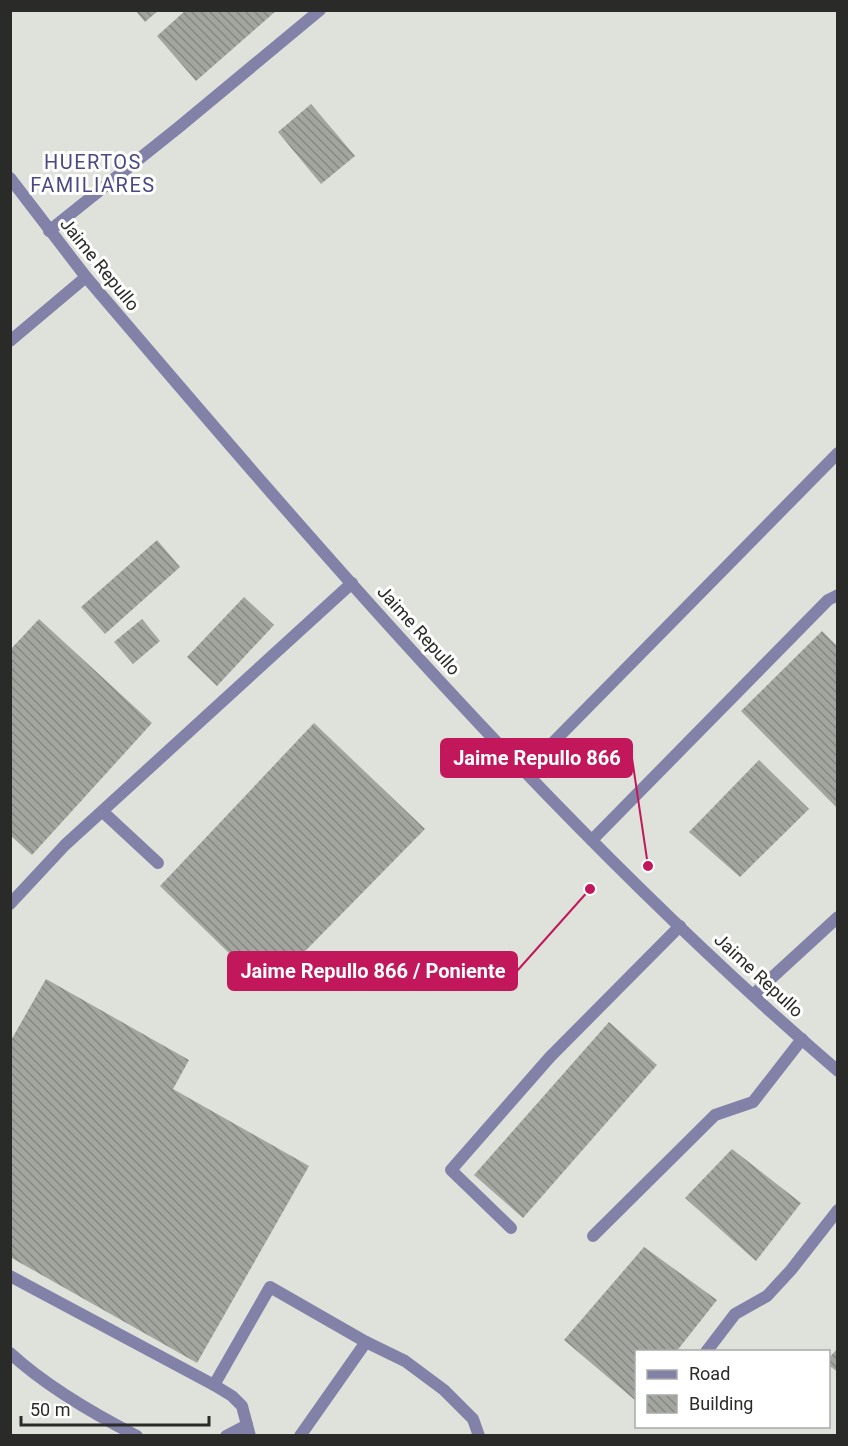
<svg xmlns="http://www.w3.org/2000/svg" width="848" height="1446" viewBox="0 0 848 1446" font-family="Roboto,sans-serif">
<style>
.building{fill:url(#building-back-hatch)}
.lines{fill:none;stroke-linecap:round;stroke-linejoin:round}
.service{stroke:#8282a9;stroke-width:12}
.minor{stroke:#8282a9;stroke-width:12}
.tertiary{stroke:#8282a9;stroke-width:12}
.labels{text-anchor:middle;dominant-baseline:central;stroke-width:6;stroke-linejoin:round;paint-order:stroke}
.street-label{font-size:18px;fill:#2a2b28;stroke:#fff}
.neighbourhood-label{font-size:20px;letter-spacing:1.5px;fill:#4b4886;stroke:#fff}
.leader{fill:none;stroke:#c2185b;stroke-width:2}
.callout-dot{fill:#c2185b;stroke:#fff;stroke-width:2}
.callout{fill:#c2185b;stroke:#c2185b;stroke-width:2}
.callout-label{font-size:20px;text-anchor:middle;font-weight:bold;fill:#fff}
</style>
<defs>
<pattern id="building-back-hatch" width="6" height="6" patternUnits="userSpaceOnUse" patternTransform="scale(1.5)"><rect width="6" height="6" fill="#a3a59f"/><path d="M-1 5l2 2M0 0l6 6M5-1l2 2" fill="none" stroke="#858782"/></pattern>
</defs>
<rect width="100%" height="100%" fill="#dfe2da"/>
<g class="building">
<path d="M 135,10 L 159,10 L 145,22 Z"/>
<path d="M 186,10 L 277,10 L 196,81 L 157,36 Z"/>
<path d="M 311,104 L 355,156 L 321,184 L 278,132 Z"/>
<path d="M 157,540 L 180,567 L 105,634 L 81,607 Z"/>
<path d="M 244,597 L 274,625 L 217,686 L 187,657 Z"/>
<path d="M 39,619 L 152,723 L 32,855 L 10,835 L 10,650 Z"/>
<path d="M 142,619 L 160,641 L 133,664 L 114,642 Z"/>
<path d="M 822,631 L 838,647 L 838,809 L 741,711 Z"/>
<path d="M 314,723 L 425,829 L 267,990 L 160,886 Z"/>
<path d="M 759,760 L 809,809 L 740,877 L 689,832 Z"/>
<path d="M 46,979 L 189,1060 L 173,1089 L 309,1166 L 197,1363 L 10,1257 L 10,1042 Z"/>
<path d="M 609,1022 L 657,1065 L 523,1218 L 474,1175 Z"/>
<path d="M 732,1149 L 801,1203 L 756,1261 L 685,1198 Z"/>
<path d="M 644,1247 L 717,1300 L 676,1352 L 636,1352 L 636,1401 L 564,1340 Z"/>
<path d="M 838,1348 L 838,1372 L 828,1365 L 828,1359 Z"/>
</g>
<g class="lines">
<g class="service">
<path d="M 49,231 L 179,127 L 320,10"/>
<path d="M 525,771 L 838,453"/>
<path d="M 103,812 L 158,863"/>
<path d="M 592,840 L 828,600 L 838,595"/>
<path d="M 10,904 L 65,845 L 352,583"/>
<path d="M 753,995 L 838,917"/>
<path d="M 511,1228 L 451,1170 L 550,1057 L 680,926"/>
<path d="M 593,1236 L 715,1115 L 753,1102 L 802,1039"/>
<path d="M 10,1276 L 214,1385"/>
<path d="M 366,1342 L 405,1361 L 444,1390 L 473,1419 L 479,1436"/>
<path d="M 706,1352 L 735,1314 L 767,1296 L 791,1270 L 838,1210"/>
<path d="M 10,1353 C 47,1387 92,1413 137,1436"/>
<path d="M 247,1425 L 242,1406 L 232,1396 L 214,1385 L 270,1287 L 366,1342 L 300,1436"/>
<path d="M 226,1436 L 247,1425 L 250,1436"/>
</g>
<path class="minor" d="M 10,178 L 86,277"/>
<path class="tertiary" d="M 10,341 L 86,277 C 322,554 561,833 838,1071"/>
</g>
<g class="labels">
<g class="street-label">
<text transform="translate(100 264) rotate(51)">Jaime Repullo</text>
<text transform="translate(419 630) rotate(48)">Jaime Repullo</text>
<text transform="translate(759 975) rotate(43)">Jaime Repullo</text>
</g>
<g class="neighbourhood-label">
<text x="93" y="162">HUERTOS<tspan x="93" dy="23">FAMILIARES</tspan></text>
</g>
</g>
<path class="leader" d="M648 866L632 758M590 889L517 971"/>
<g class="callout-dot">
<circle cx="648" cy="866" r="6"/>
<circle cx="590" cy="889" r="6"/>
</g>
<g class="callout">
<rect x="441" y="739" width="191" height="38" rx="6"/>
<rect x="228" y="952" width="289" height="38" rx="6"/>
</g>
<g class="callout-label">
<text x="537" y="765">Jaime Repullo 866</text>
<text x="373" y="978">Jaime Repullo 866 / Poniente</text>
</g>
<rect width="848" height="1446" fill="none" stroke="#2a2b28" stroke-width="24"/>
<rect x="635" y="1350" width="195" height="78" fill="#ffffff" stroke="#aaaaa9" stroke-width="1.5"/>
<rect x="647" y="1370" width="30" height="9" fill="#8282a9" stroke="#aaaaa9" stroke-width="1.5"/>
<text x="689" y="1380" font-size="18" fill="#2a2b28">Road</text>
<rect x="647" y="1395" width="30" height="18" fill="url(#building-back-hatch)" stroke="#aaaaa9" stroke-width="1.5"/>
<text x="689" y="1410" font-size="18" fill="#2a2b28">Building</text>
<path d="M21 1416v9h188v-9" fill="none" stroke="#2a2b28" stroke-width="3"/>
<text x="30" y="1416" font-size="18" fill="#2a2b28" stroke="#ffffff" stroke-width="4.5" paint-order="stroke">50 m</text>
</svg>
